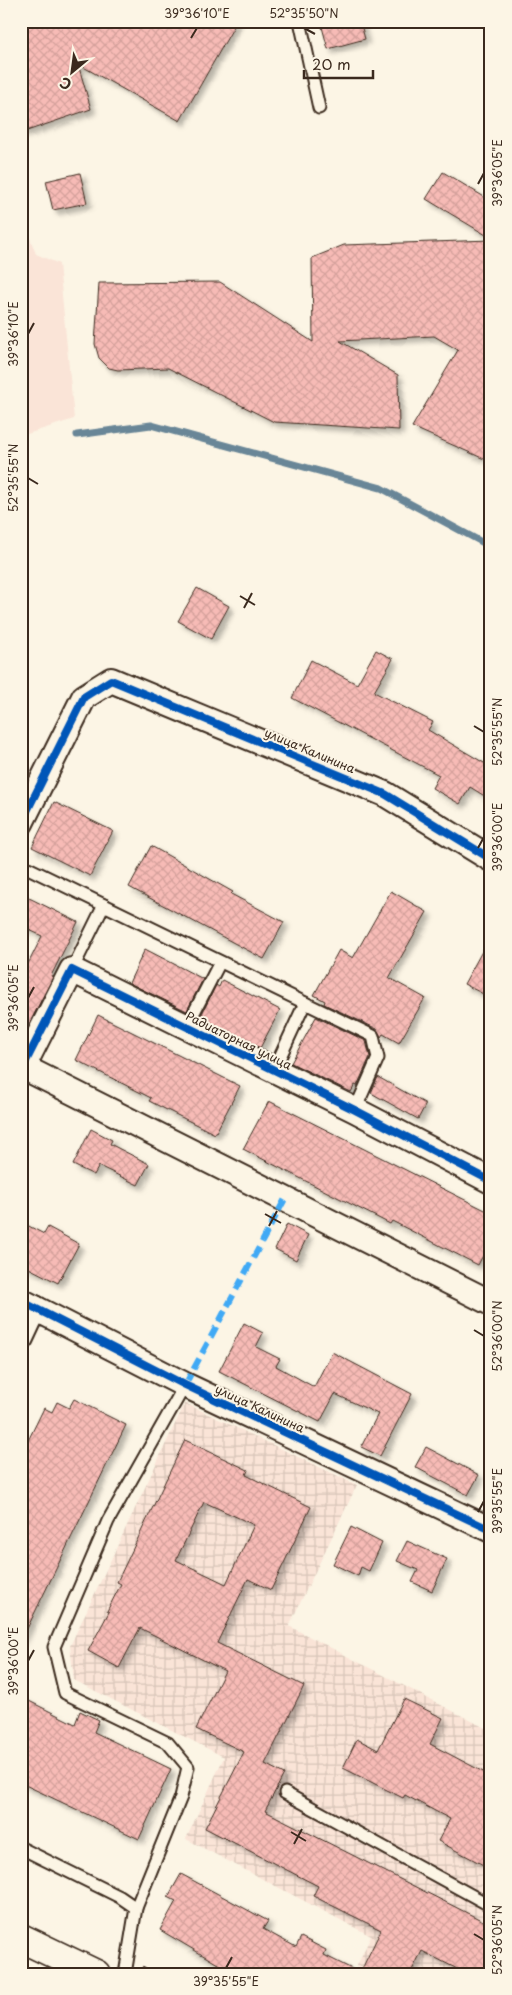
<svg xmlns="http://www.w3.org/2000/svg" width="512" height="1995" viewBox="0 0 512 1995" font-family="'Playpen Sans',sans-serif">
<style>
.built{fill:#fae4d7}
.industrial{fill:url(#industrial-grid)}
.lines{fill:none;stroke-linecap:round;stroke-linejoin:round}
.stream{stroke:#698697;stroke-width:7}
.building{fill:url(#building-cross-hatch);stroke:#3b2a1e;fill-rule:evenodd;filter:url(#shadow)}
.lane-casing{stroke:#3b2a1e;stroke-width:15}
.street-casing{stroke:#3b2a1e;stroke-width:28}
.secondary-casing{stroke:#3b2a1e;stroke-width:31}
.path{stroke:#3b2a1e;stroke-width:3;stroke-dasharray:4 4;stroke-linecap:butt}
.lane{stroke:#fcf5e5;stroke-width:11}
.street{stroke:#fcf5e5;stroke-width:24}
.secondary{stroke:#fcf5e5;stroke-width:28}
.quiet{stroke:#3fa9f5;stroke-width:6;stroke-dasharray:12 6;stroke-linecap:butt}
.cycleway-casing{stroke:#fcf5e5;stroke-width:11}
.cycleway{stroke:#0057b8;stroke-width:8}
.ticks{fill:none;stroke:#3b2a1e;stroke-width:2}
.labels{text-anchor:middle;dominant-baseline:central;stroke-width:4;stroke-linejoin:round;paint-order:stroke}
.street-label{font-size:12px;fill:#3b2a1e;stroke:#fcf5e5}
.neatline{fill:none;stroke:#3b2a1e;stroke-width:2}
.ticks-label{font-size:12px;text-anchor:middle;fill:#3b2a1e}
</style>
<defs>
<pattern id="industrial-grid" width="8" height="8" patternUnits="userSpaceOnUse" patternTransform="scale(1.25)"><rect width="8" height="8" fill="#fae4d7"/><path d="M0 4h8M4 0v8" fill="none" stroke="#d7c4b8"/></pattern>
<pattern id="building-cross-hatch" width="8" height="8" patternUnits="userSpaceOnUse" patternTransform="scale(1.25)"><rect width="8" height="8" fill="#f7bbb6"/><path d="M0 0l8 8M0 8l8-8" fill="none" stroke="#d5a19c"/></pattern>
<filter id="shadow"><feDropShadow dx="4.5" dy="4.5" stdDeviation="2.5" flood-color="#0004"/></filter>
</defs>
<rect width="100%" height="100%" fill="#fcf5e5"/>
<filter id="ink" filterUnits="userSpaceOnUse"><feTurbulence type="fractalNoise" baseFrequency=".02" numOctaves="2"/><feDisplacementMap in="SourceGraphic" scale="10" xChannelSelector="R" yChannelSelector="G"/><feConvolveMatrix kernelMatrix="1 2 1 2 8 2 1 2 1" color-interpolation-filters="sRGB"/></filter>
<g filter="url(#ink)">
<path class="built" d="M 21,214 L 36,254 L 59,264 L 74,419 L 21,436 Z"/>
<path class="industrial" d="M 185,1403 L 357,1485 L 289,1626 L 491,1731 L 491,1974 L 353,1974 L 371,1936 L 186,1839 L 224,1757 L 74,1680 L 70,1646 Z"/>
<g class="lines">
<path class="stream" d="M 77,435 L 151,425 L 381,488 L 491,547"/>
</g>
<g class="building">
<path d="M 21,21 L 237,21 L 180,121 L 78,64 L 91,109 L 21,133 Z"/>
<path d="M 342,21 L 360,21 L 365,39 L 328,49 L 322,27 Z"/>
<path d="M 443,172 L 491,201 L 491,238 L 426,199 Z"/>
<path d="M 80,173 L 87,203 L 53,210 L 46,181 Z"/>
<path d="M 491,240 L 491,462 L 412,427 L 458,350 L 434,336 L 340,341 L 398,375 L 399,430 L 274,422 L 168,368 L 118,370 L 109,368 L 99,358 L 95,344 L 99,283 L 220,282 L 313,342 L 312,258 L 344,245 Z"/>
<path d="M 197,588 L 229,606 L 211,639 L 178,621 Z"/>
<path d="M 376,650 L 393,659 L 374,692 L 433,722 L 428,730 L 491,767 L 491,800 L 470,787 L 460,804 L 432,788 L 439,775 L 292,698 L 311,660 L 357,684 Z"/>
<path d="M 54,802 L 113,831 L 90,876 L 32,847 Z"/>
<path d="M 151,846 L 233,892 L 231,894 L 284,922 L 264,959 L 129,887 Z"/>
<path d="M 391,891 L 427,912 L 389,978 L 425,998 L 399,1043 L 383,1034 L 381,1037 L 377,1029 L 324,1004 L 325,1001 L 314,995 L 339,950 L 353,958 Z"/>
<path d="M 21,894 L 78,922 L 51,976 L 53,977 L 21,1040 L 21,978 L 42,936 L 21,926 Z"/>
<path d="M 491,935 L 491,998 L 464,984 Z"/>
<path d="M 145,949 L 203,979 L 187,1011 L 129,983 Z"/>
<path d="M 222,980 L 280,1010 L 260,1048 L 200,1018 L 216,985 L 219,987 Z"/>
<path d="M 98,1015 L 240,1086 L 215,1134 L 149,1101 L 151,1098 L 76,1060 Z"/>
<path d="M 316,1017 L 366,1041 L 370,1057 L 357,1086 L 355,1085 L 351,1092 L 291,1063 Z"/>
<path d="M 378,1077 L 426,1104 L 418,1119 L 371,1093 Z"/>
<path d="M 269,1101 L 491,1213 L 491,1240 L 478,1265 L 392,1221 L 390,1224 L 243,1149 Z"/>
<path d="M 91,1129 L 112,1140 L 110,1144 L 149,1164 L 138,1185 L 99,1166 L 94,1175 L 73,1165 Z"/>
<path d="M 21,1222 L 44,1234 L 48,1227 L 79,1244 L 58,1283 L 21,1264 Z"/>
<path d="M 287,1224 L 308,1235 L 296,1260 L 275,1249 Z"/>
<path d="M 244,1323 L 263,1333 L 256,1347 L 280,1359 L 276,1366 L 314,1387 L 332,1352 L 412,1394 L 380,1456 L 361,1447 L 378,1414 L 335,1394 L 320,1422 L 219,1371 Z"/>
<path d="M 74,1399 L 126,1425 L 21,1641 L 21,1455 L 44,1408 L 52,1412 L 57,1402 L 69,1408 Z"/>
<path d="M 185,1440 L 248,1470 L 246,1475 L 311,1507 L 271,1590 L 248,1579 L 217,1643 L 304,1686 L 265,1764 L 284,1774 L 265,1811 L 491,1925 L 491,1974 L 467,1974 L 422,1951 L 410,1974 L 235,1974 L 160,1930 L 176,1901 L 168,1897 L 181,1874 L 268,1921 L 263,1929 L 296,1947 L 301,1937 L 326,1950 L 324,1955 L 360,1973 L 381,1930 L 313,1896 L 318,1886 L 205,1828 L 244,1752 L 196,1729 L 225,1671 L 140,1628 L 119,1668 L 88,1651 L 109,1612 L 107,1611 L 121,1584 L 117,1582 ZM 204,1502 L 254,1525 L 226,1584 L 176,1560 Z"/>
<path d="M 426,1447 L 479,1475 L 468,1495 L 415,1467 Z"/>
<path d="M 351,1527 L 382,1543 L 369,1571 L 361,1567 L 358,1576 L 333,1564 Z"/>
<path d="M 407,1541 L 447,1559 L 432,1591 L 412,1582 L 418,1570 L 397,1561 Z"/>
<path d="M 21,1697 L 75,1724 L 80,1711 L 99,1720 L 94,1732 L 171,1769 L 139,1839 L 21,1783 Z"/>
<path d="M 404,1699 L 443,1718 L 430,1744 L 491,1776 L 491,1869 L 438,1841 L 450,1819 L 405,1795 L 403,1798 L 343,1768 L 357,1739 L 378,1750 Z"/>
</g>
<g class="lines">
<g class="lane-casing">
<g id="lane">
<path d="M 300,21 L 319,108"/>
<path d="M 28,868 L 373,1036 L 378,1058 L 355,1110"/>
<path d="M 72,970 L 104,905"/>
<path d="M 187,1026 L 220,962"/>
<path d="M 274,1070 L 305,1003"/>
<path d="M 285,1793 L 491,1906"/>
<path d="M 21,1848 L 120,1897 L 136,1908"/>
<path d="M 125,1974 L 136,1908 L 181,1797 L 188,1767 L 168,1743 L 65,1693 L 54,1647 L 108,1521 L 185,1385"/>
</g>
</g>
<g class="street-casing">
<g id="street">
<path d="M 21,823 L 84,697 L 111,680 L 385,794 L 491,859"/>
<path d="M 21,1066 L 491,1303"/>
<path d="M 23,1067 L 72,970 L 355,1110 L 491,1181"/>
<path d="M 21,1301 L 185,1385 L 491,1530"/>
<path d="M 21,1338 L 35,1308"/>
</g>
</g>
<g class="secondary-casing">
<path id="secondary" d="M 21,1938 L 96,1974"/>
</g>
<g class="path">
<path d="M 21,1909 L 28,1913"/>
<path d="M 142,1967 L 155,1974"/>
</g>
<use href="#lane" class="lane"/>
<use href="#street" class="street"/>
<use href="#secondary" class="secondary"/>
<path class="quiet" d="M 185,1385 L 285,1199"/>
<g class="cycleway-casing">
<g id="cycleway">
<path d="M 21,823 L 84,697 L 111,680 L 385,794 L 491,859"/>
<path d="M 23,1067 L 72,970 L 355,1110 L 491,1181"/>
<path d="M 21,1301 L 185,1385 L 491,1530"/>
</g>
</g>
<use href="#cycleway" class="cycleway"/>
</g>
</g>
<path class="ticks" d="M 304,28 L 315,34M 191,38 L 197,28M 478,184 L 484,173M 28,334 L 34,323M 28,478 L 38,484M 240,596 L 255,605M 244,608 L 252,593M 474,726 L 484,732M 478,848 L 484,837M 28,998 L 34,987M 265,1214 L 281,1223M 269,1226 L 277,1211M 474,1330 L 484,1336M 478,1512 L 484,1501M 28,1661 L 34,1650M 291,1832 L 306,1841M 294,1844 L 302,1829M 474,1934 L 484,1940M 226,1968 L 232,1957"/>
<g class="labels">
<g class="street-label">
<text transform="translate(310 750) rotate(23)">улица Калинина</text>
<text transform="translate(239 1040) rotate(26)">Радиаторная улица</text>
<text transform="translate(260 1408) rotate(25)">улица Калинина</text>
</g>
</g>
<rect width="512" height="1995" fill="none" stroke="#fcf5e5" stroke-width="55"/>
<g transform="translate(72 72) rotate(209)" stroke="#fcf5e5" stroke-width="4" paint-order="stroke">
<path d="M0-4L9 19L0 12L-9 19Z" fill="#3b2a1e"/>
<text y="-8" font-size="14" font-weight="bold" text-anchor="middle" fill="#3b2a1e">С</text>
</g>
<path d="M304 70v8h69v-8" fill="none" stroke="#3b2a1e" stroke-width="2.5"/>
<text x="312" y="70" font-size="15" fill="#3b2a1e" stroke="#fcf5e5" stroke-width="4" paint-order="stroke">20 m</text>
<rect x="28" y="28" width="456" height="1940" class="neatline"/>
<g class="ticks-label">
<text x="197" y="18">39°36'10"E</text>
<text x="304" y="18">52°35'50"N</text>
<text transform="translate(498 173) rotate(-90)" y="4">39°36'05"E</text>
<text transform="translate(14 334) rotate(-90)" y="4">39°36'10"E</text>
<text transform="translate(14 478) rotate(-90)" y="4">52°35'55"N</text>
<text transform="translate(498 732) rotate(-90)" y="4">52°35'55"N</text>
<text transform="translate(498 837) rotate(-90)" y="4">39°36'00"E</text>
<text transform="translate(14 998) rotate(-90)" y="4">39°36'05"E</text>
<text transform="translate(498 1336) rotate(-90)" y="4">52°36'00"N</text>
<text transform="translate(498 1501) rotate(-90)" y="4">39°35'55"E</text>
<text transform="translate(14 1661) rotate(-90)" y="4">39°36'00"E</text>
<text transform="translate(498 1940) rotate(-90)" y="4">52°36'05"N</text>
<text x="226" y="1986">39°35'55"E</text>
</g>
</svg>
